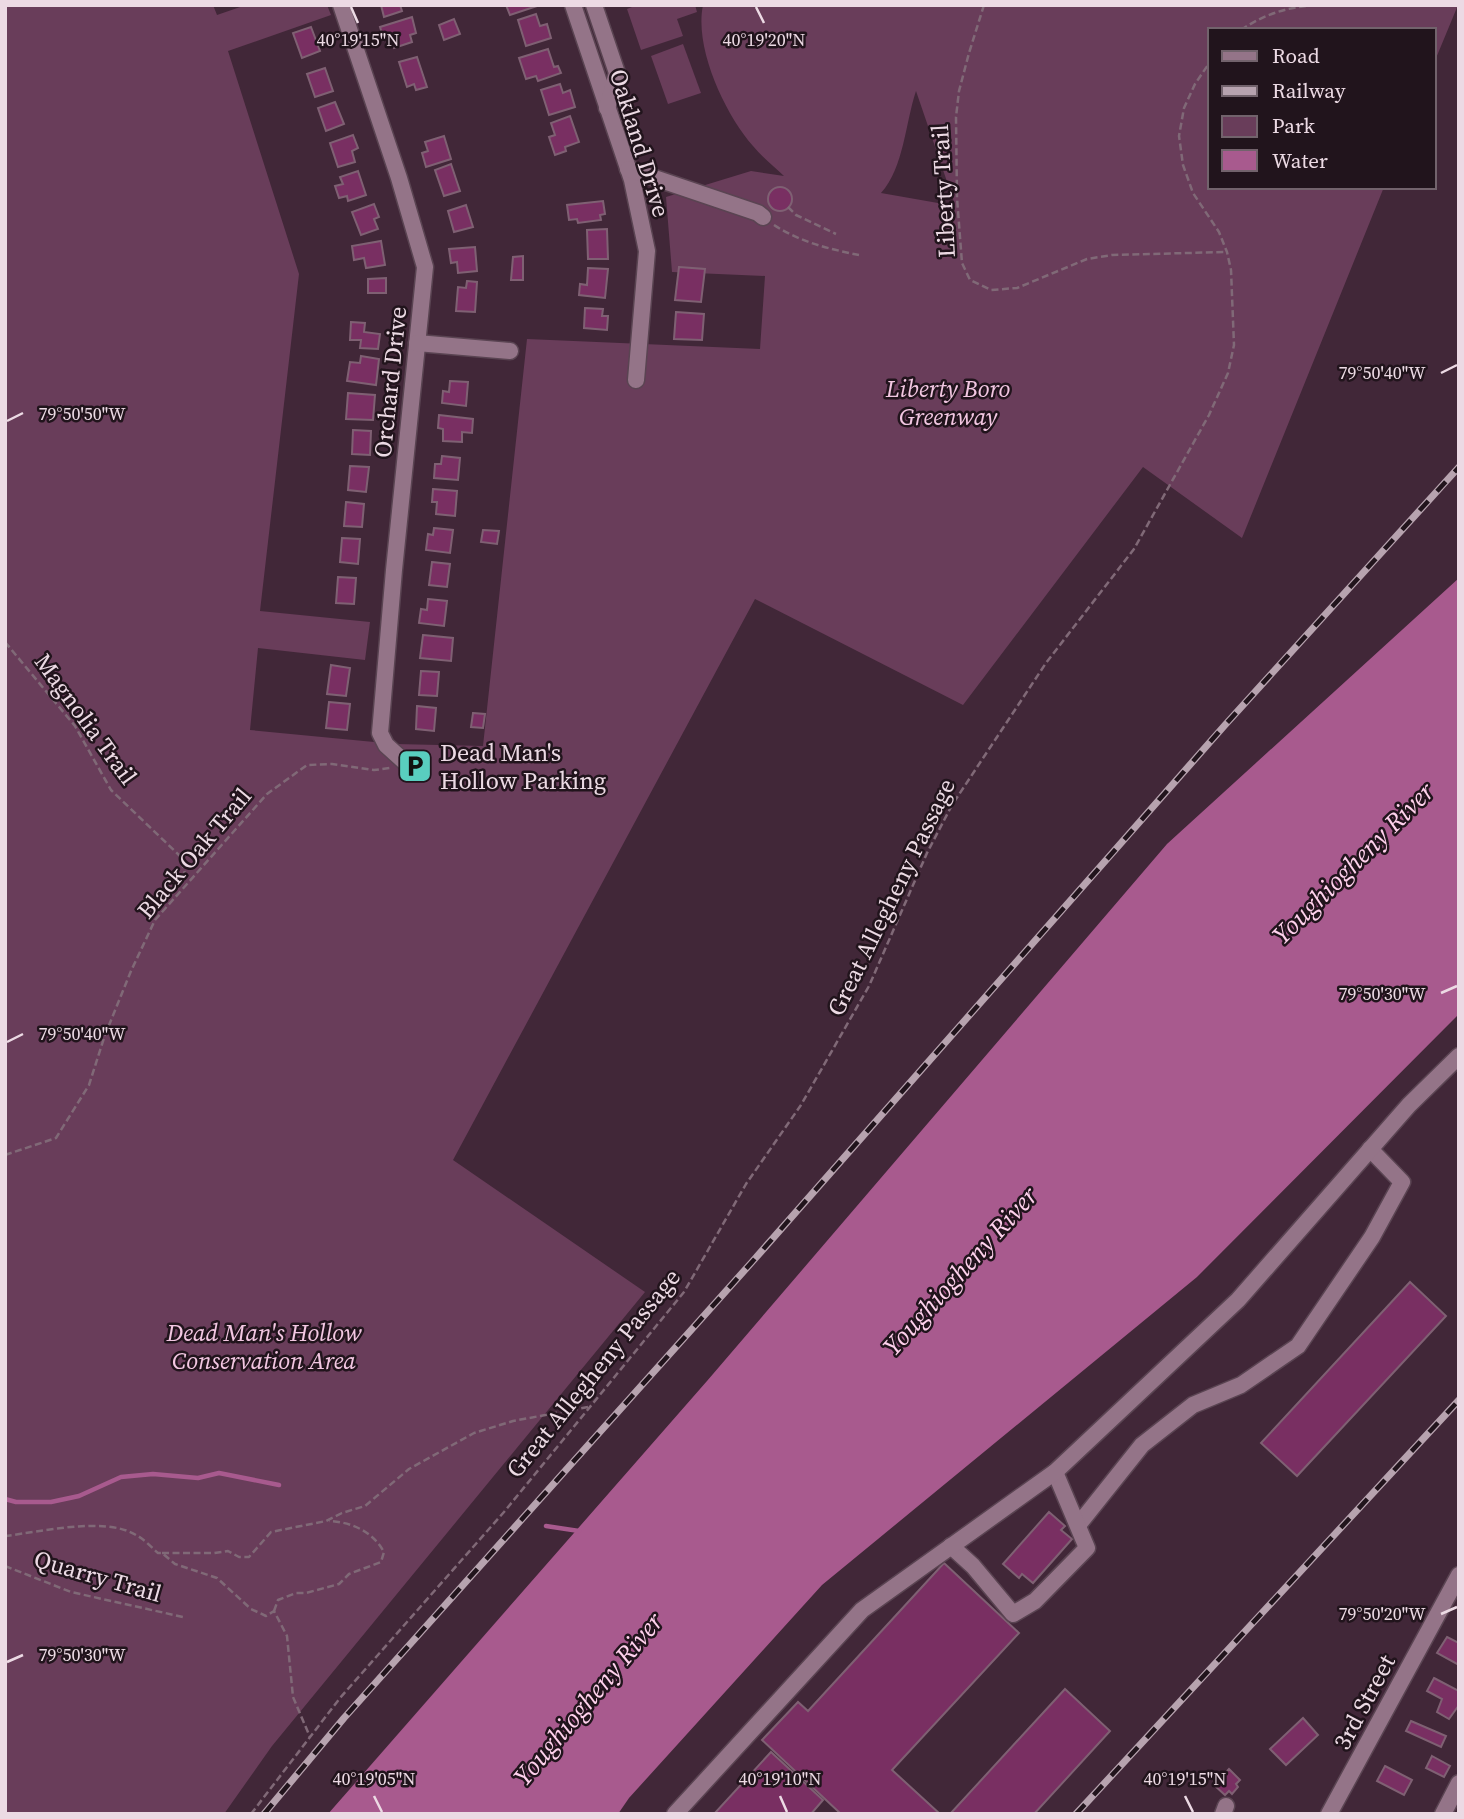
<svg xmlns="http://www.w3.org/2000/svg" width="1464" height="1819" viewBox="0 0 1464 1819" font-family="'Source Serif 4',serif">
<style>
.green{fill:#693d5a;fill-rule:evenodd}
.water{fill:#a85a8e}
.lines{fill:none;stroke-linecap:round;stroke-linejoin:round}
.stream{stroke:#a85a8e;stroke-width:4.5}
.building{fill:#792f62;stroke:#7f6073;stroke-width:2}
.minor-casing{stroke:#5a4452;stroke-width:19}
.path{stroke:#806977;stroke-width:2.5;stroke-dasharray:7 3.5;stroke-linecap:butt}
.minor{stroke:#947488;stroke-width:16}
.rail-casing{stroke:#b7a3af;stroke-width:7}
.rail{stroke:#21141c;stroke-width:4.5;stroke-dasharray:13;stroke-linecap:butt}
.ticks{fill:none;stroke:#ecdae4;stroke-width:2.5}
.labels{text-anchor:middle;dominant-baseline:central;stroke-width:5;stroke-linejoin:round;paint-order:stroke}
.street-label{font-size:24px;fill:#ecdae4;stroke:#21141c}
.park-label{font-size:24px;font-style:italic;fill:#f3c7e2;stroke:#21141c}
.poi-label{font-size:24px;fill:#ecdae4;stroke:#21141c;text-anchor:start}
.water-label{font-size:26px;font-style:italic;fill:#ffd2ed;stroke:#21141c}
.ticks-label{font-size:18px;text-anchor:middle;fill:#ecdae4;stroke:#21141c;stroke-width:5;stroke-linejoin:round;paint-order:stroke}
</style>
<rect width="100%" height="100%" fill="#412738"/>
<g class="green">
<path d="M 5,5 L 213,5 L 217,15 L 246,5 L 327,5 L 331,15 L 228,51 L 299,274 L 260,611 L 370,622 L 365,660 L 258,648 L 250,730 L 395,744 L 483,746 L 527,339 L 760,349 L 765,276 L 672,272 L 666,197 L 751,171 L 784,176 C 773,166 762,157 753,146 C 725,114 694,48 703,5 L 1458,5 L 1434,63 L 1434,30 L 1210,30 L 1210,187 L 1384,187 L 1242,538 L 1143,467 L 963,705 L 755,599 L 453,1160 L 645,1292 L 272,1746 L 224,1814 L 5,1814 ZM 916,91 L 955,205 L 955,206 L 881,193 C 904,167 905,124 916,91 Z"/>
<path d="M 637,5 L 695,5 L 697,12 L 677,19 L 683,36 L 641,50 L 627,9 Z"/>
<path d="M 683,44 L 701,93 L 668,104 L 651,56 Z"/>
</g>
<path class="water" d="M 1459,578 L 1459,1014 L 1197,1277 L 822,1585 L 629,1798 L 618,1814 L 328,1814 L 707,1381 L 1167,844 Z"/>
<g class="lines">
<g class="stream">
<path d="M 5,1499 L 16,1502 L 51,1502 L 79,1496 L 121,1477 L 153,1474 L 198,1478 L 219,1473 L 279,1485"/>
<path d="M 546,1526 L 579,1531"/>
</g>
</g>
<g class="building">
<path d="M 381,5 L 400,5 L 402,11 L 384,17 Z"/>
<path d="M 506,5 L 540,5 L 510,15 Z"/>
<path d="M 536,14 L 540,26 L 547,24 L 551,38 L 526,46 L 518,20 Z"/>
<path d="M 412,17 L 416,33 L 410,35 L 412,42 L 394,48 L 391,38 L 384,40 L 380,27 Z"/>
<path d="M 454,19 L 460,34 L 444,40 L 439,25 Z"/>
<path d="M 311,27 L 320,51 L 302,58 L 293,33 Z"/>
<path d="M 548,49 L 554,67 L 558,66 L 561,73 L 538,81 L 536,76 L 526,79 L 519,58 Z"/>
<path d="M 417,57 L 427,87 L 416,90 L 414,84 L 407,87 L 399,62 Z"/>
<path d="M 325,68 L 333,91 L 315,97 L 307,74 Z"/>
<path d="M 560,84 L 563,93 L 570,90 L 575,107 L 549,115 L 541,90 Z"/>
<path d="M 335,102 L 344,124 L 326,131 L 318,108 Z"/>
<path d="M 570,116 L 579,142 L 565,147 L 566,151 L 555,155 L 549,137 L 555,135 L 551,123 Z"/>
<path d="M 353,135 L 358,148 L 352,151 L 355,162 L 338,167 L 330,143 Z"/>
<path d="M 444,136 L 451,159 L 426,167 L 422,153 L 428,151 L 425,142 Z"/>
<path d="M 451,164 L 460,191 L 444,196 L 435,170 Z"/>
<path d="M 358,171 L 366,195 L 348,201 L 347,196 L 339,198 L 335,186 L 343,184 L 340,177 Z"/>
<circle cx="780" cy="199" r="12"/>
<path d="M 603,201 L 605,214 L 600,215 L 601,220 L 578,223 L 577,219 L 569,220 L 567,205 Z"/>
<path d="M 374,204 L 379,217 L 374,219 L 378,229 L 361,235 L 352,212 Z"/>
<path d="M 466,205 L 473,227 L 454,232 L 448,211 Z"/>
<path d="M 607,229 L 608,259 L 588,259 L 587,230 Z"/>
<path d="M 381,241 L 385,265 L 366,268 L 364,258 L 354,260 L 352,246 Z"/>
<path d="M 475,247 L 477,271 L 458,273 L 457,262 L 451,263 L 449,249 Z"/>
<path d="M 523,256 L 523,280 L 511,280 L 513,257 Z"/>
<path d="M 679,267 L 705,269 L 701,302 L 675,300 Z"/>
<path d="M 588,268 L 608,269 L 605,298 L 579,295 L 580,284 L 587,285 Z"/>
<path d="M 386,278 L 386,293 L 368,293 L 368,279 Z"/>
<path d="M 467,281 L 477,282 L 475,312 L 456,311 L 458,287 L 466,288 Z"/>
<path d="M 585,308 L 603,309 L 602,316 L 608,316 L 607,330 L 584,328 Z"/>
<path d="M 676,312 L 704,314 L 702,340 L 674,339 Z"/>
<path d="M 351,322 L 365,323 L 364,332 L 380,334 L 378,349 L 360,348 L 361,340 L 350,340 Z"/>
<path d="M 361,356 L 379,359 L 376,385 L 347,381 L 350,362 L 360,363 Z"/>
<path d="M 450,381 L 468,382 L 466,406 L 442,403 L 443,391 L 449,392 Z"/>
<path d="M 348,393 L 375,395 L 373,420 L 346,419 Z"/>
<path d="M 439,415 L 473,419 L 472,433 L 462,432 L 462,442 L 443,441 L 443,429 L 438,428 Z"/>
<path d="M 353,430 L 371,431 L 370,455 L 352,454 Z"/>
<path d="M 442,456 L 460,458 L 458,480 L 434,478 L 435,464 L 441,464 Z"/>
<path d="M 350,466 L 369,467 L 366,492 L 348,490 Z"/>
<path d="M 433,489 L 457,491 L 455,516 L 436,514 L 437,502 L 432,502 Z"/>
<path d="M 346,502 L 364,504 L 362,527 L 344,526 Z"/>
<path d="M 434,528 L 453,530 L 450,553 L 426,550 L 428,534 L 433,535 Z"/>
<path d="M 483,530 L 499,531 L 497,544 L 481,542 Z"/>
<path d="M 342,538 L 360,539 L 358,564 L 340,562 Z"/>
<path d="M 432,562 L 450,564 L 447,587 L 429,585 Z"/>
<path d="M 338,577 L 356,578 L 354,604 L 336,603 Z"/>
<path d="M 428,599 L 447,601 L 444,626 L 419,623 L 421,609 L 427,610 Z"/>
<path d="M 423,635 L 453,638 L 451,661 L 420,658 Z"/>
<path d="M 331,665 L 350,668 L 346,696 L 327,694 Z"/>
<path d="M 421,671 L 439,672 L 437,696 L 419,695 Z"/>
<path d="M 329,702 L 350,704 L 347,730 L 326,728 Z"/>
<path d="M 417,706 L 436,708 L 434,731 L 416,729 Z"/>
<path d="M 473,713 L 485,714 L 483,728 L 471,727 Z"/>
<path d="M 1410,1282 L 1446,1316 L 1297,1476 L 1261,1443 Z"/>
<path d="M 1049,1512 L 1065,1526 L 1061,1530 L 1072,1539 L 1033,1583 L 1022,1574 L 1019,1578 L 1003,1564 Z"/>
<path d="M 944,1563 L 1019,1633 L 892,1770 L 940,1814 L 841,1814 L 762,1740 L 798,1702 L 808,1711 Z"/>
<path d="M 1447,1637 L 1459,1643 L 1459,1665 L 1437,1653 Z"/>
<path d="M 1434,1678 L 1459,1691 L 1459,1705 L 1449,1719 L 1437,1712 L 1442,1699 L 1427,1691 Z"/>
<path d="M 1065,1689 L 1110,1731 L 1034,1814 L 950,1814 Z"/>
<path d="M 1303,1718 L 1318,1735 L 1286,1765 L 1270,1749 Z"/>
<path d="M 1411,1721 L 1446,1736 L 1441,1747 L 1406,1731 Z"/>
<path d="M 771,1752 L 823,1800 L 811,1814 L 714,1814 Z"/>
<path d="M 1432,1756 L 1450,1766 L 1444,1777 L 1426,1768 Z"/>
<path d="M 1385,1766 L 1412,1780 L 1404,1795 L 1377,1781 Z"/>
<path d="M 1229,1769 L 1240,1780 L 1236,1784 L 1238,1787 L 1232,1794 L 1229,1791 L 1225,1795 L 1214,1785 Z"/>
</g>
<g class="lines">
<g class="minor-casing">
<g id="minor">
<path d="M 341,5 L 399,178 L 425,267 L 394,570 L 380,733 L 386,745 L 408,765"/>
<path d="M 573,5 L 632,180 L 647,251 L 636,380"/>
<path d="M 594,5 L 617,73 L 607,108"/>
<path d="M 628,169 L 758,213 L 763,217"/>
<path d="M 417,343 L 510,351"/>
<path d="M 1079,1524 L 1142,1445 L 1193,1405 L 1241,1385 L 1298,1346 L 1372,1237 L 1402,1182 L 1370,1149"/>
<path d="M 951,1546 L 973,1566 L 1013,1614 L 1035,1601 L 1087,1548 L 1055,1472"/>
<path d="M 675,1814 L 862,1610 L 1055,1472 L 1238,1300 L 1409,1105 L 1459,1056"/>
<path d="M 1223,1814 L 1226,1806"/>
<path d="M 1329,1814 L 1459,1575"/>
<path d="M 1443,1814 L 1459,1783"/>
</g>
</g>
<g class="path">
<path d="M 984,5 L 969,53 L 959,91 L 956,117 L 957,198 L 962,263 L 970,280 L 991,290 L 1017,288 L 1087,259 L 1112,255 L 1226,252"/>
<path d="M 1241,30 C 1266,13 1291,6 1320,5"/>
<path d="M 788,207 L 796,215 L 836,234"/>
<path d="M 774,225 C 800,242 829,249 859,255"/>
<path d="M 5,642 L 75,726 L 111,790 L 180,856 L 187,881"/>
<path d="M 5,1155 L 56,1138 L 89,1085 L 105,1035 L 131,971 L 155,920 L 267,794 L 307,765 L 332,764 L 374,770 L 390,768"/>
<path d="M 5,1536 C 40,1532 105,1516 136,1535 C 144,1539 151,1547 158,1553 L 162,1553 L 175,1564 L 217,1578 L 251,1609 L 266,1616 L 274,1611 L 287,1636 L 293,1697 L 310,1737"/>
<path d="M 162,1553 L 214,1553 L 228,1551 L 239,1557 L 249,1557 L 271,1532 L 326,1521 L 342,1513 L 365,1506 L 409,1469 L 474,1433 L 513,1421 L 588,1407"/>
<path d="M 5,1566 L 71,1592 L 183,1617"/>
<path d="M 274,1611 L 278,1600 L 296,1593 L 306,1593 L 339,1584 L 349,1574 L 381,1562 L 384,1552 C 373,1532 352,1522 329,1521"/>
<path d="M 251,1814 L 340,1698 L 504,1512 L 684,1292 L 746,1184 L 801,1105 L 869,986 L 927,853 L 952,805 L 1046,663 L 1134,549 L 1209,415 L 1228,373 L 1234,345 L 1231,270 L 1227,252 L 1219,232 L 1193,193 L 1183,165 L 1179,136 L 1184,108 L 1195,84 L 1210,62"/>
</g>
<use href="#minor" class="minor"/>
<g class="rail-casing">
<g id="rail">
<path d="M 264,1814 L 344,1718 L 752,1262 L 1225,725 L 1459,467"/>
<path d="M 1076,1814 L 1459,1400"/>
</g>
</g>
<use href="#rail" class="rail"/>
</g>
<path class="ticks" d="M 351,7 L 358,23M 756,7 L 764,23M 1441,373 L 1457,365M 7,421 L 23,413M 1441,993 L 1457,986M 7,1042 L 23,1034M 1441,1614 L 1457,1607M 7,1662 L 23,1655M 374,1796 L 382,1812M 780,1796 L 787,1812M 1185,1796 L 1193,1812"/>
<defs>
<g id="parking-square" transform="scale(1.75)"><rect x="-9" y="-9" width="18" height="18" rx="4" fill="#59cebf" stroke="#21141c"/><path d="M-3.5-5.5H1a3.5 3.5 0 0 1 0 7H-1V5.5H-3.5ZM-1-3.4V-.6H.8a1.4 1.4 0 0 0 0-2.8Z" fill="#111"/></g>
</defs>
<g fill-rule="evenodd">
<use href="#parking-square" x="415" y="766"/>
</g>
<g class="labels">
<g class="street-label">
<text transform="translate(640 143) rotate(73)">Oakland Drive</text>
<text transform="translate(943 191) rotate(-93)">Liberty Trail</text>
<text transform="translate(390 382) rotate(-84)">Orchard Drive</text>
<text transform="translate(86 719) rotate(54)">Magnolia Trail</text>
<text transform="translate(194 853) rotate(-50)">Black Oak Trail</text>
<text transform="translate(891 897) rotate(-64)">Great Allegheny Passage</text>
<text transform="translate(593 1373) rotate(-51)">Great Allegheny Passage</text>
<text transform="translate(98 1576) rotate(16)">Quarry Trail</text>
<text transform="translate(1364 1702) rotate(-62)">3rd Street</text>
</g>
<g class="park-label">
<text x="948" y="388">Liberty Boro<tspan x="948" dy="28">Greenway</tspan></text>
<text x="264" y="1332">Dead Man's Hollow<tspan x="264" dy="28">Conservation Area</tspan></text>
</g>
<g class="poi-label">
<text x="440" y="752">Dead Man's<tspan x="440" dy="28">Hollow Parking</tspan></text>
</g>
<g class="water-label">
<text transform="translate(1353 863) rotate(-45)">Youghiogheny River</text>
<text transform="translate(960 1271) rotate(-48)">Youghiogheny River</text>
<text transform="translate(588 1699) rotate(-50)">Youghiogheny River</text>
</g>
</g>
<g class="ticks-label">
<text x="358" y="46">40°19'15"N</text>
<text x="764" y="46">40°19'20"N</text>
<text x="1382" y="379">79°50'40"W</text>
<text x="82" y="420">79°50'50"W</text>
<text x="1382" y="1000">79°50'30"W</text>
<text x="82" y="1040">79°50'40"W</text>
<text x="1382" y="1620">79°50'20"W</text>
<text x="82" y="1661">79°50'30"W</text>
<text x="374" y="1785">40°19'05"N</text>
<text x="780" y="1785">40°19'10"N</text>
<text x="1185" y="1785">40°19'15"N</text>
</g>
<rect width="1464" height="1819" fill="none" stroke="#ecdae4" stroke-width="14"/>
<rect x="1208" y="28" width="228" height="161" fill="#21141c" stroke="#72636c" stroke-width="2"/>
<rect x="1222" y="51" width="35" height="10" fill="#947488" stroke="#72636c" stroke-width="2"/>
<text x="1272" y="63" font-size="21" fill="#ecdae4">Road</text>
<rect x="1222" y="86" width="35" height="10" fill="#b7a3af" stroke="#72636c" stroke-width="2"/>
<text x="1272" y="98" font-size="21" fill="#ecdae4">Railway</text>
<rect x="1222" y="116" width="35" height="21" fill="#693d5a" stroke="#72636c" stroke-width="2"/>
<text x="1272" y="133" font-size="21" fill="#ecdae4">Park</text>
<rect x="1222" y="150" width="35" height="21" fill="#a85a8e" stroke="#72636c" stroke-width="2"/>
<text x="1272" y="168" font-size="21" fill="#ecdae4">Water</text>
</svg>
